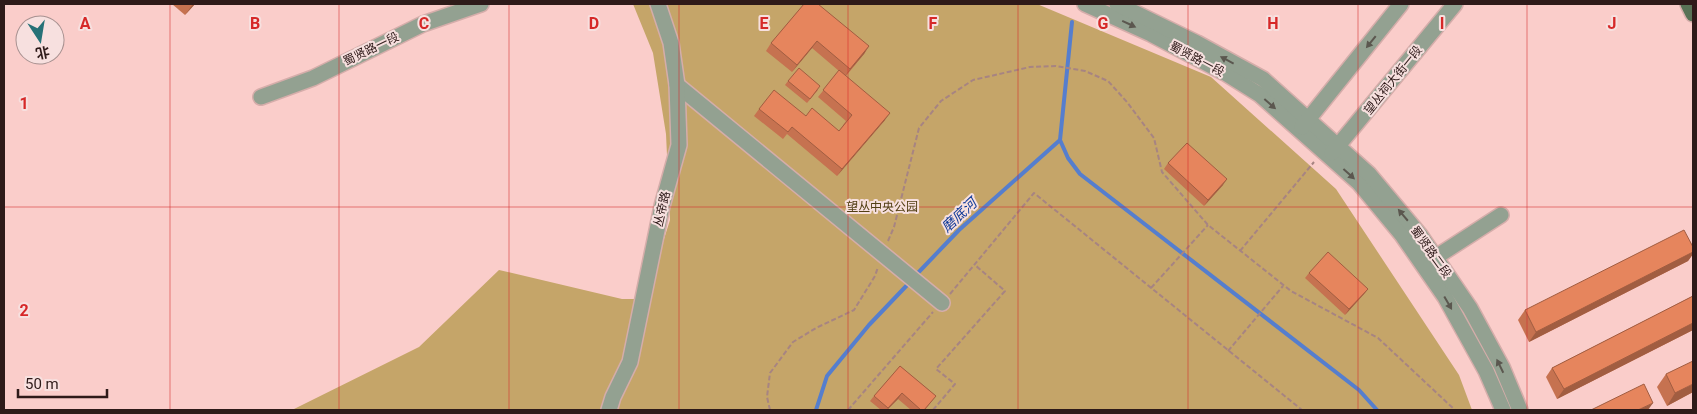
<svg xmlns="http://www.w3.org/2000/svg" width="1697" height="414" viewBox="0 0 1697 414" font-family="Roboto,'Noto Sans SC',sans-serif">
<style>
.green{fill:#c5a569}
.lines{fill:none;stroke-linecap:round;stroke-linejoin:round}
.stream{stroke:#557ece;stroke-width:4}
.minor-casing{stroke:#d5adaa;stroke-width:18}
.major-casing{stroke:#d5adaa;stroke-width:18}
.path{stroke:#a78482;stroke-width:2;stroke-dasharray:5 2.5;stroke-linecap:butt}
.minor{stroke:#93a191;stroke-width:15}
.major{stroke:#587256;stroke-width:15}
.wall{fill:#c67250}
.shaded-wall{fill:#a15d41}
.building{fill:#e6855d;stroke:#a15d41}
.oneway{fill:#5b574f}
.grid{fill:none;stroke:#d62828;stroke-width:1;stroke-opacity:0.55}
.labels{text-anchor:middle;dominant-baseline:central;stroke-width:4;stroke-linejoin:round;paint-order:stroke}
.street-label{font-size:12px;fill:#2e1a19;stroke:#f7e0df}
.park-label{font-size:12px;fill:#523e13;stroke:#f7e0df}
.water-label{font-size:14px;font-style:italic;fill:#103b99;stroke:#f7e0df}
.grid-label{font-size:16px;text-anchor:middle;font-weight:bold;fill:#d62828;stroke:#f7e0df;stroke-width:4;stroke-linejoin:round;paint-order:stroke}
</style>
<rect width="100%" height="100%" fill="#facdca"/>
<path class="green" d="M 633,4 L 1037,4 L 1211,77 L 1336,189 L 1459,375 L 1472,410 L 292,410 L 419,347 L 499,270 L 622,299 L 645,299 L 670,220 L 666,134 L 653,53 Z"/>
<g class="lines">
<g class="stream">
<path d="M 1060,140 L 1068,158 L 1080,174 L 1359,390 L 1377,410"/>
<path d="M 915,276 L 959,230 L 1060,140 L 1072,22"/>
<path d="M 816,410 L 827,376 L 869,325 L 911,281"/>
</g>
<g class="minor-casing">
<g id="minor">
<path d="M 1085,4 L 1151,34 L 1225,73 L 1260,95 L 1359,183 L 1402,235 L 1445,297 L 1486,371 L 1503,410"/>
<path d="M 1117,4 L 1197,43 L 1263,79 L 1369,174 L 1420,235 L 1470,308 L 1502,367 L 1520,410"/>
<path d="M 677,85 L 942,303"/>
<path d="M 261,97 L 313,78 L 423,24 L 481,4"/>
<path d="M 1302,127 L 1401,4"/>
<path d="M 1332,153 L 1455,4"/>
<path d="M 1436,257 L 1501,215"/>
<path d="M 609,410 L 613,397 L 630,362 L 662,206 L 679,145 L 677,85 L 671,43 L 658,4"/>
</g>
</g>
<g class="major-casing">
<path id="major" d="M 1688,4 L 1693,14"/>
</g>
<g class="path">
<path d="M 888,241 L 894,227 L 919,128 L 941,101 L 973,80 L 1030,67 L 1056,66 L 1085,71 L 1108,81 L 1127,102 L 1154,138 L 1162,172 L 1208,225 L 1291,291 L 1378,338 L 1455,410"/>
<path d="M 1240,251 L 1314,162"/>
<path d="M 1151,288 L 1208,225"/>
<path d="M 950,294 L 1034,193 L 1302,410"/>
<path d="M 1228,351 L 1283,286"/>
<path d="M 770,410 L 767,397 L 770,373 L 793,342 L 816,328 L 854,310 L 875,276 L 878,267"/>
<path d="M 848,410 L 933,312"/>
<path d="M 933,410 L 955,384 L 936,369 L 1005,291 L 975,265"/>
</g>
<use href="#minor" class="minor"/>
<use href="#major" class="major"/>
</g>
<g class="wall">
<path d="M 172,4 L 195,4 L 185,15 Z"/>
<path d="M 804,4 L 869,46 L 864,54 L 846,76 L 885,120 L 837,176 L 787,134 L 783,139 L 754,116 L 759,109 L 806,116 L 839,131 L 846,121 L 818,97 L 839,71 L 812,48 L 792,72 L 766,51 L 771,43 Z"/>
<path d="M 788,81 L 818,90 L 807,103 L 785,85 Z"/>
<path d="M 1168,163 L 1223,185 L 1204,206 L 1164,169 Z"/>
<path d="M 1693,247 L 1693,254 L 1688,261 L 1529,342 L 1518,320 L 1525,310 Z"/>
<path d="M 1309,273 L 1368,289 L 1364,294 L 1345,315 L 1305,278 Z"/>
<path d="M 1693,296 L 1693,330 L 1557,399 L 1546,377 L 1552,368 Z"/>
<path d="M 900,366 L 936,396 L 925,410 L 911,410 L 898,399 L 887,410 L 881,410 L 870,401 L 874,396 Z"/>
<path d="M 1666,374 L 1693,392 L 1667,406 L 1657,387 Z"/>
</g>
<g class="shaded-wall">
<path d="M 193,4 L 195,4 L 185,15 Z"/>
<path d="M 817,41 L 812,48 L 792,72 L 797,65 Z"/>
<path d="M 869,46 L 864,54 L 845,76 L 850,69 Z"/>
<path d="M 890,113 L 885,120 L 837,176 L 842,169 Z"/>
<path d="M 1227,179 L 1223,185 L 1204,206 L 1208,200 Z"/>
<path d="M 1693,252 L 1693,254 L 1688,261 L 1529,342 L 1536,332 Z"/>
<path d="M 1368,289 L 1364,294 L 1345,315 L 1349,309 Z"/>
<path d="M 1693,323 L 1693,330 L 1557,399 L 1564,389 Z"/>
<path d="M 1693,384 L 1693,392 L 1667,406 L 1675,393 Z"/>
<path d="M 902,393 L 898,399 L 887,410 L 888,408 Z"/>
<path d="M 1653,403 L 1648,410 L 1638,410 Z"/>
</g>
<g class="building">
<path d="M 804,4 L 818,4 L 869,46 L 850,69 L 817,41 L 797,65 L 771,43 Z"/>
<path d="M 799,68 L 820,86 L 810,99 L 788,81 Z"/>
<path d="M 839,70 L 890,113 L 842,169 L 792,127 L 788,132 L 759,109 L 774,90 L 806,116 L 812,108 L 839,131 L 852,115 L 823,90 Z"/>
<path d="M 1187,143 L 1227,179 L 1208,200 L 1168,163 Z"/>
<path d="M 1684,230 L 1693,247 L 1693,252 L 1536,332 L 1525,310 Z"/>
<path d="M 1328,252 L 1368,289 L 1349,309 L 1309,273 Z"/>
<path d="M 1693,296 L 1693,323 L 1564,389 L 1552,368 Z"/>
<path d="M 1693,361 L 1693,384 L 1675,393 L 1666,374 Z"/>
<path d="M 900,366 L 936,396 L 924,410 L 921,410 L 902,393 L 888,408 L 874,396 Z"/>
<path d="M 1644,384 L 1653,403 L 1638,410 L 1591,410 Z"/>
</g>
<defs><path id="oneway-solid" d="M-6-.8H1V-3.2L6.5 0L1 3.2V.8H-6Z" transform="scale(1.25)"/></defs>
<g class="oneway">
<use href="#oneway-solid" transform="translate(1129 24) rotate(25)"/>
<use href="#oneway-solid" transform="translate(1371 42) rotate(129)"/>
<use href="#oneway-solid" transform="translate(1227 60) rotate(-152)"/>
<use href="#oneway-solid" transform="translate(1270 104) rotate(41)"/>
<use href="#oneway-solid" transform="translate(1349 174) rotate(42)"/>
<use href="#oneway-solid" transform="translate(1403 215) rotate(-130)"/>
<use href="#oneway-solid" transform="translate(1448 303) rotate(60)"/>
<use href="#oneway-solid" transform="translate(1500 366) rotate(-116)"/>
</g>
<path class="grid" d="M 170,4 L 170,410M 339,4 L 339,410M 509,4 L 509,410M 679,4 L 679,410M 848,4 L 848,410M 1018,4 L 1018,410M 1188,4 L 1188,410M 1358,4 L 1358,410M 1527,4 L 1527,410M 4,207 L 1693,207"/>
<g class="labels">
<g class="street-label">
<text transform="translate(371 49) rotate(-26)">蜀贤路一段</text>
<text transform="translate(1197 59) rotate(28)">蜀贤路一段</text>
<text transform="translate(1393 80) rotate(-51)">望丛祠大街一段</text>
<text transform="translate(662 209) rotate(-77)">丛帝路</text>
<text transform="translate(1431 252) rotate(54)">蜀贤路二段</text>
</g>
<g class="park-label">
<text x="882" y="207">望丛中央公园</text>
</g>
<g class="water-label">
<text transform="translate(959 215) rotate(-43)">磨底河</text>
</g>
</g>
<g class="grid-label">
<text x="85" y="29">A</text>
<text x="255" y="29">B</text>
<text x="424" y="29">C</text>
<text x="594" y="29">D</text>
<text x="764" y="29">E</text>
<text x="933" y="29">F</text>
<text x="1103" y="29">G</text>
<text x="1273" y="29">H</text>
<text x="1442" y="29">I</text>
<text x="1612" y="29">J</text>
<text x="24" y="109">1</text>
<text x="24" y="316">2</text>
</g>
<rect width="1697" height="414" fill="none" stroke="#2e1a19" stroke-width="10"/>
<g transform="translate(40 40) rotate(168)"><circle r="24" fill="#f7e0df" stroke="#a79190"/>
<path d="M0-4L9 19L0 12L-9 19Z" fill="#267177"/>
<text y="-8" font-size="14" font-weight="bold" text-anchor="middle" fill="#2e1a19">北</text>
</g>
<path d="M18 389v8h89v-8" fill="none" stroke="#2e1a19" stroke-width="2.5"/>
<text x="25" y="389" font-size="15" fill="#2e1a19" stroke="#f7e0df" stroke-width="4" paint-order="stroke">50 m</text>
</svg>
